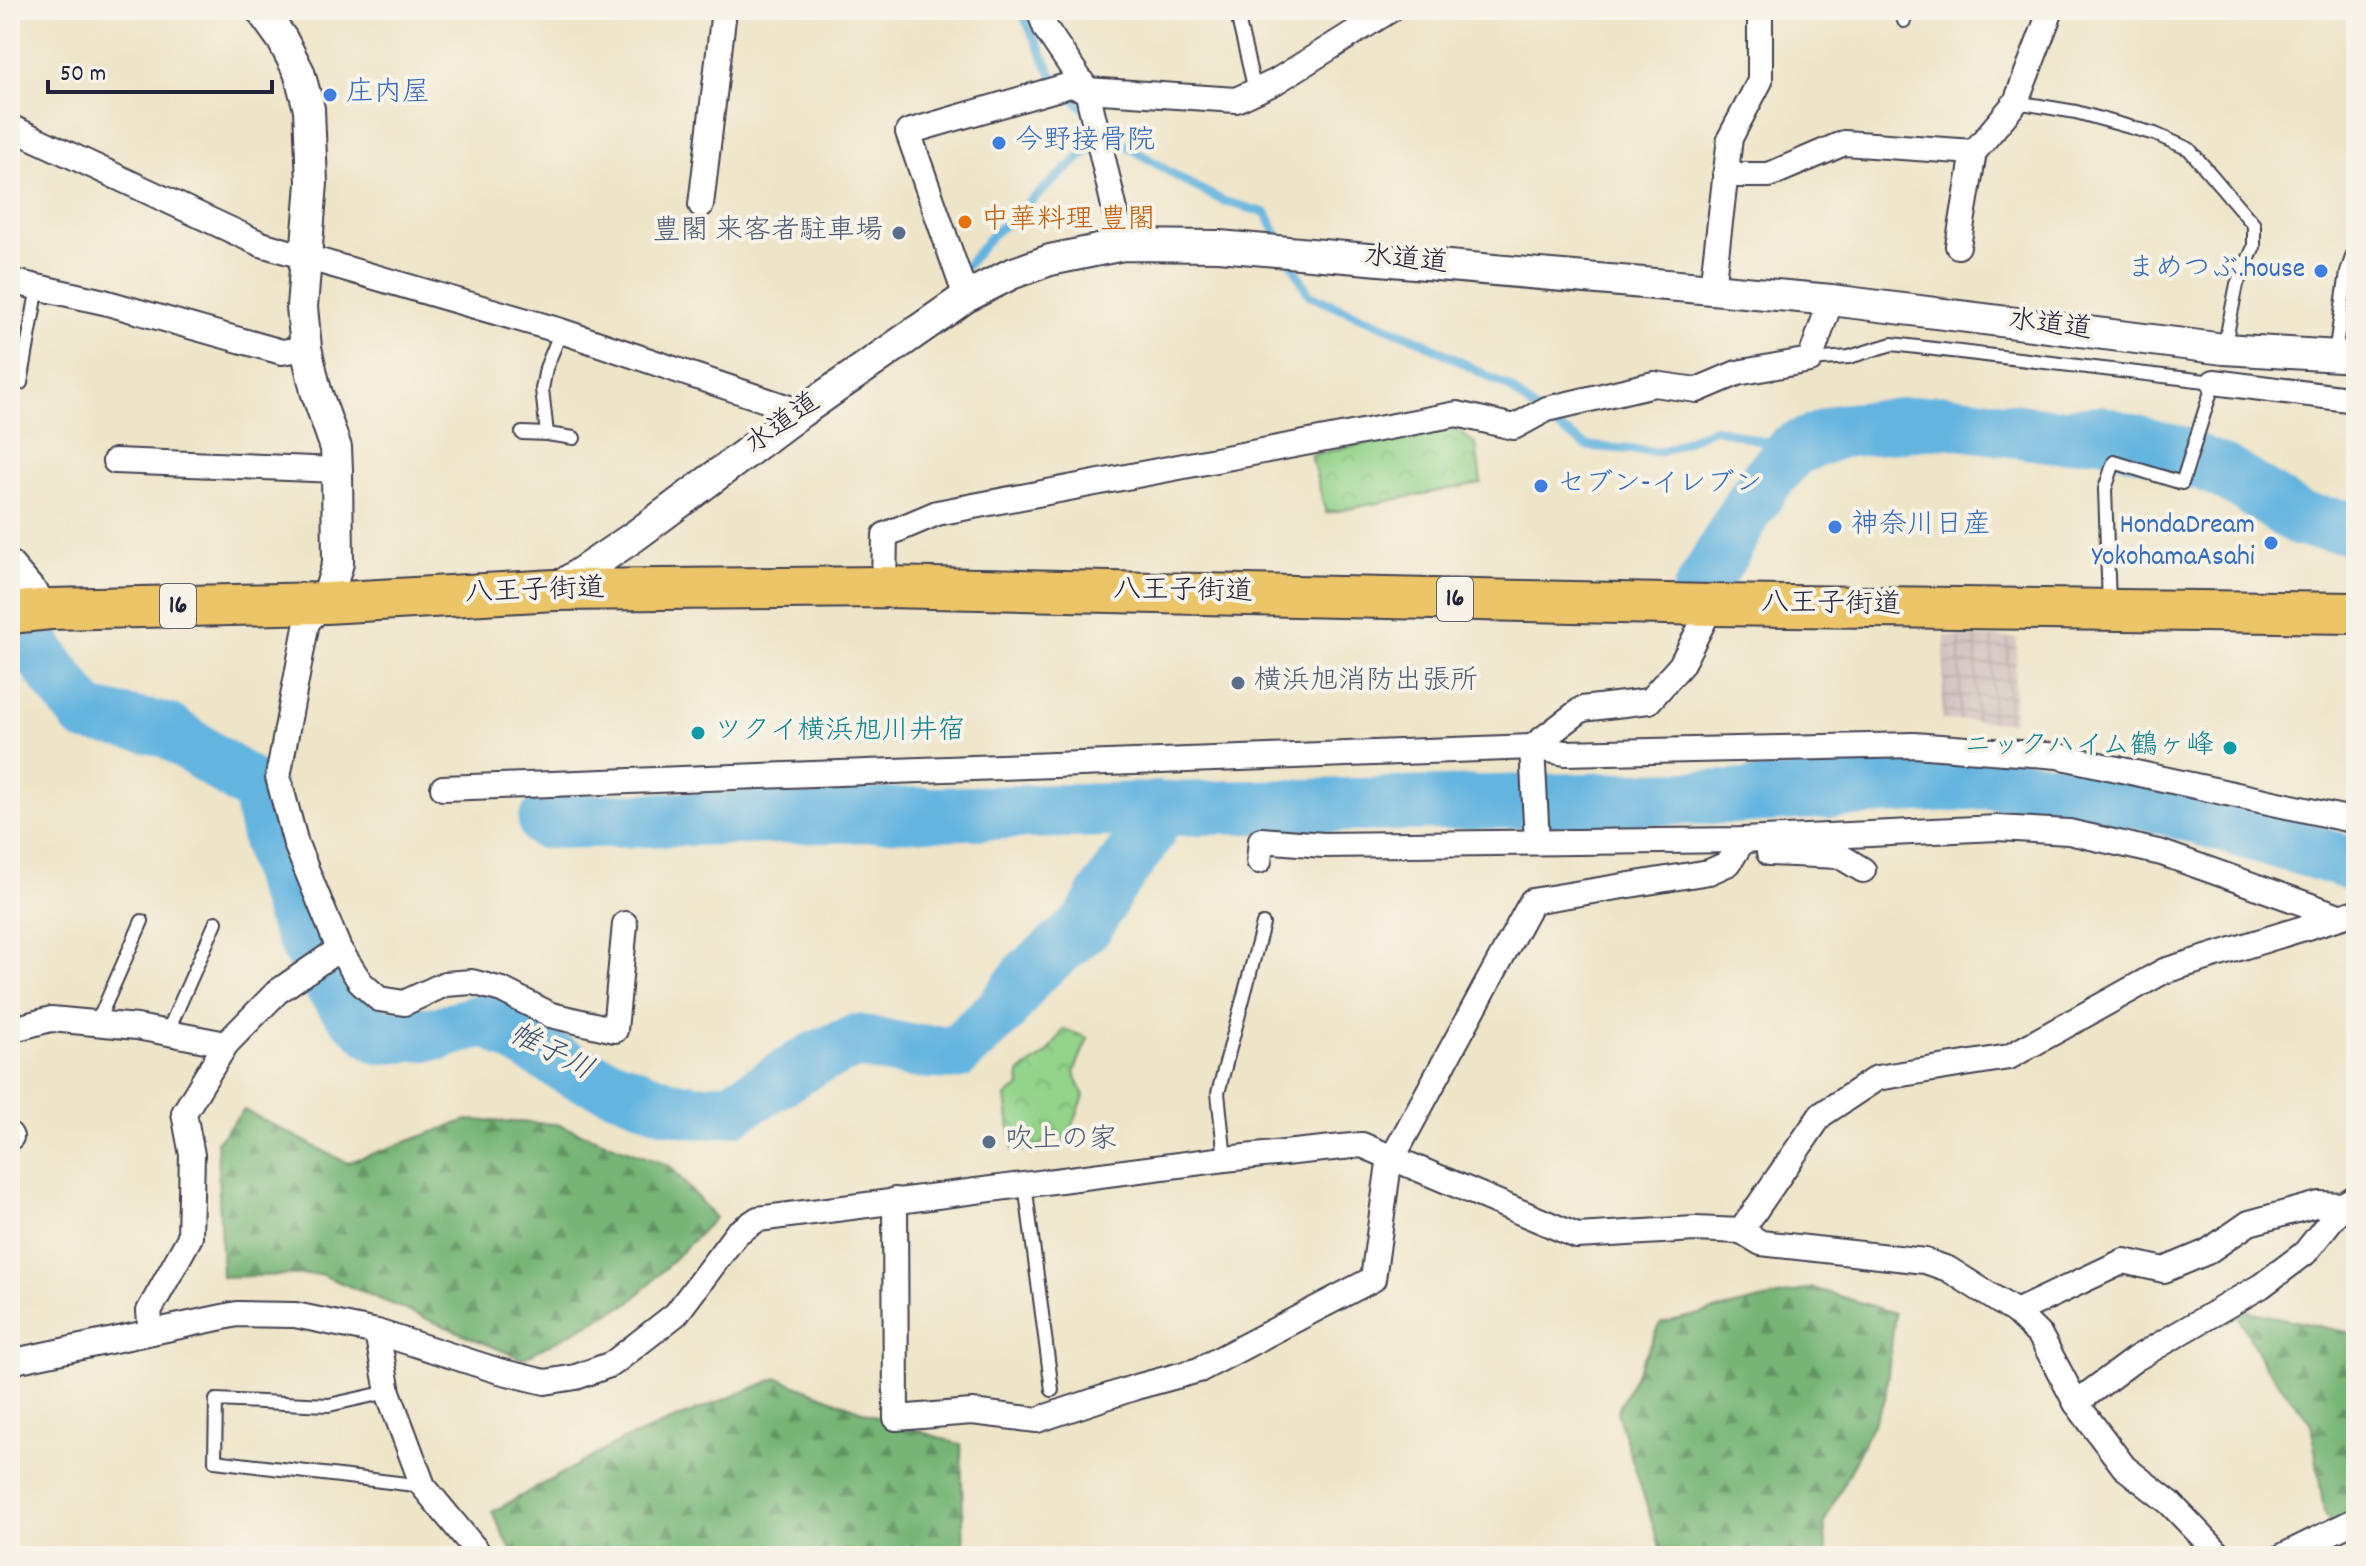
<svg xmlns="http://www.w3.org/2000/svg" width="2366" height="1566" viewBox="0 0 2366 1566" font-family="Dekko,'Klee One',sans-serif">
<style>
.industrial{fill:url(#industrial-grid)}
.forest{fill:url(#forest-firs);stroke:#4c6c58;stroke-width:2}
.park{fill:url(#park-crowns);stroke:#5a7a62;stroke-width:2}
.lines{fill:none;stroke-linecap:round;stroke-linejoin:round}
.stream{stroke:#64b4df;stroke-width:9}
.river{stroke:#64b4df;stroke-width:54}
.service-casing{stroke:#413f50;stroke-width:16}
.minor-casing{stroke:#413f50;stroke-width:28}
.tertiary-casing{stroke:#413f50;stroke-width:34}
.trunk-casing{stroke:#413f50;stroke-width:44}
.service{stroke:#fff;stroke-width:12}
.minor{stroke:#fff;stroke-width:24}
.tertiary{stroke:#fff;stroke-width:30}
.trunk{stroke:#edc569;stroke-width:40}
.shop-dot{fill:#3f7fe0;stroke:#f7f3e8;stroke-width:3}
.food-dot{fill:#e8710a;stroke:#f7f3e8;stroke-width:3}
.service-dot{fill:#5c6f8a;stroke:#f7f3e8;stroke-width:3}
.culture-dot{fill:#0f9aa8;stroke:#f7f3e8;stroke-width:3}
.labels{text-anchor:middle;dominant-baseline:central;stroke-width:8;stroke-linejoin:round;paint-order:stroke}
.shield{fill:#f7f3e8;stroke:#62616f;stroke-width:2}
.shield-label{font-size:26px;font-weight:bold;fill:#22223b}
.shop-label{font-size:28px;fill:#366cbe;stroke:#f7f3e8;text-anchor:start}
.food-label{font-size:28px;fill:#c56008;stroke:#f7f3e8;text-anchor:start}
.service-label{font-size:28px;fill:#4e5e75;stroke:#f7f3e8;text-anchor:start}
.street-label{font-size:28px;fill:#22223b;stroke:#f7f3e8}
.culture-label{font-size:28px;fill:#0d838f;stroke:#f7f3e8;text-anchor:start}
.water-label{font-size:30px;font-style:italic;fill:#395574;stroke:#f7f3e8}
</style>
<defs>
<pattern id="industrial-grid" width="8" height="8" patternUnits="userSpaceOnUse" patternTransform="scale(2)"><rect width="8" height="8" fill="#d0c0bc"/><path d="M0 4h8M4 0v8" fill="none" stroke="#b2a5a2"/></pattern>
<pattern id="forest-firs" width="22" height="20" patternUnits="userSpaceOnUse" patternTransform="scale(2)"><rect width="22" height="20" fill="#76b576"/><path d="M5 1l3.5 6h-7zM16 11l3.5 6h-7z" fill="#609362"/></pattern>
<pattern id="park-crowns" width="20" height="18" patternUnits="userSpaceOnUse" patternTransform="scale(2)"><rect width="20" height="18" fill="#93d38a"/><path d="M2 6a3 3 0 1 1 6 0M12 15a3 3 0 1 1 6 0" fill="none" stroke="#7eb578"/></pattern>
</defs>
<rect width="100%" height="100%" fill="#f7f3e8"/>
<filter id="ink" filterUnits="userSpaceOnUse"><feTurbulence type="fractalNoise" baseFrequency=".0125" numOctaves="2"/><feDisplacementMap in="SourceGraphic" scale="16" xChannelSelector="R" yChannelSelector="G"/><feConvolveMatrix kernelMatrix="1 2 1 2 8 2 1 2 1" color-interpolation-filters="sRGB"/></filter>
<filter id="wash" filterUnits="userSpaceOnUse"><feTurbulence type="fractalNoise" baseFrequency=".006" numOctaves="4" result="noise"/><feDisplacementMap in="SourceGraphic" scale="32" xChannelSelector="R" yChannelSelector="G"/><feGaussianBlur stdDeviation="1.8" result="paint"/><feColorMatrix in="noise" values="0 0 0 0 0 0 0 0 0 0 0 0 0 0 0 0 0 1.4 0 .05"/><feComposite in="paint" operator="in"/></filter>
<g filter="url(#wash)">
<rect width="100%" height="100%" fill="#eee4c7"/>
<path class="industrial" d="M 1945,636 L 2017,638 L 2013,722 L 1942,720 Z"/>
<g class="forest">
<path d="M 244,1110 L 347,1163 L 467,1120 L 557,1124 L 670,1166 L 715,1218 L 631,1302 L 522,1359 L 320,1274 L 222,1277 L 217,1141 Z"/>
<path d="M 1813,1288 L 1895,1313 L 1885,1399 L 1824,1523 L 1827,1556 L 1663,1556 L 1617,1412 L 1661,1323 Z"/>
<path d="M 2234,1308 L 2356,1334 L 2356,1556 L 2324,1512 L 2311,1422 L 2264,1365 Z"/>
<path d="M 778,1378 L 870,1414 L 961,1445 L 964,1556 L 514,1556 L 492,1512 L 623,1440 Z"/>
</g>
<g class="park">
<path d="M 1450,425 L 1476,444 L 1481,483 L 1326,513 L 1311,455 Z"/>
<path d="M 1064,1029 L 1088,1038 L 1074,1072 L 1084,1096 L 1066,1143 L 1058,1131 L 1037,1147 L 1013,1152 L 1006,1096 L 1020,1087 L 1019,1073 L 1048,1053 Z"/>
</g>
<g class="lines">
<g class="stream">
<path d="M 1021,10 L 1055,81 L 1086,110"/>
<path d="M 1290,259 L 1309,295 L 1421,341 L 1510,388 L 1545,419 L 1587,446 L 1661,452 L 1715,428 L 1792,450"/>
<path d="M 967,265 L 991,236 L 1091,148 L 1119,141 L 1186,182 L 1223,201 L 1266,213 L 1283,246"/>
</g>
<g class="river">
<path d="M 10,586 L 39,653 L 86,715 L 167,730 L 259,791 C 271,863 299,951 348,1008 C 357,1018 369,1028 380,1037 L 440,1033 L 486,1019 L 575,1072 L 666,1106 L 698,1112 L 732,1109 L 814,1059 L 857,1041 L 910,1051 L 956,1053 L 1001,1011 L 1029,974 L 1087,925 L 1110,886 L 1148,833 L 1157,808"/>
<path d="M 1699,593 L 1748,508 L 1766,481 L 1792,450 L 1839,431 L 1945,421 L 2056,436 L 2099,432 L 2144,444 L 2179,453 L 2233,477 L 2300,520 L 2356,528"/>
<path d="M 545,822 L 1730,797 L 1988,782 L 2155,805 L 2356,865"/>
</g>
</g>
</g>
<g filter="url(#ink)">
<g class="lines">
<g class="service-casing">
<g id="service">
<path d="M 1236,10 L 1255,91"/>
<path d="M 1902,10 L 1904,21"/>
<path d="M 2016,102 L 2076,112 L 2155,134 L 2189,149 L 2254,225 L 2254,247 L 2237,284 L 2224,349"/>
<path d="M 561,331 L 546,368 L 542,389 L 547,434 L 574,438"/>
<path d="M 2335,354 L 2347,272 L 2356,245"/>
<path d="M 1810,360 L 1849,357 L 1892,344 L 2214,382 L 2182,483 L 2114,462 L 2105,489 L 2109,605"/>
<path d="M 21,383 L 38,286"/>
<path d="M 522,433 L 547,434"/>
<path d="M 97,1023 L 142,921"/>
<path d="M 167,1033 L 216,922"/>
<path d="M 1225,1159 L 1218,1093 L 1263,924"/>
<path d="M 1025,1184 L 1052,1390"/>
<path d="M 388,1392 L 329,1405 L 216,1400 L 215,1461 L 423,1486"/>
</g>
</g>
<g class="minor-casing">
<g id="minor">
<path d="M 1039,10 L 1046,29 L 1087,90 L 1123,245"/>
<path d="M 10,127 L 261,244 L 561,331 L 801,412"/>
<path d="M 1725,175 L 1769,175 L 1844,143 L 1974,152"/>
<path d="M 701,205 L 724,10"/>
<path d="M 1958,246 L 1974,152 L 2016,102 L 2051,10"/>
<path d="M 10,281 L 104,302 L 282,352 L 306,348"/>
<path d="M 1712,289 L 1730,138 L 1760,81 L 1760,10"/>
<path d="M 966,297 L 908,132 L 1070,85 L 1087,90 L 1236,100 L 1275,82 L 1390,10"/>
<path d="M 2214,382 L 2356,400"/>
<path d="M 115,461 L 337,470"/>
<path d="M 10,563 L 50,609"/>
<path d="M 884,587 L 885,535 L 937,513 L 1457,414 L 1514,427 L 1547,409 L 1654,384 L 1697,390 L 1737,373 L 1810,360 L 1831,300"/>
<path d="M 326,603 L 307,622 L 278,777 L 296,844 L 339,949 L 361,983 L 379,999 L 404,1003 L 445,984 L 472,982 L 502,990 L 551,1015 L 615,1030 L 625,924"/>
<path d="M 443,788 L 1532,747 L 1565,753 L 1914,745 L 2058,756 L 2356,821"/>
<path d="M 1537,842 L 1532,747 L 1582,709 L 1649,701 L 1681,665 L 1712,605"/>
<path d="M 1769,853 L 1840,856 L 1863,870"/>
<path d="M 1259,861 L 1261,840 L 1323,845 L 1743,840 L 1997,828 L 2069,832 L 2162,853 L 2339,916"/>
<path d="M 10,1030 L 51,1019 L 137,1027 L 226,1044"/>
<path d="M 10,1135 L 11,1137"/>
<path d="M 1393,1157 L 1532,901 L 1709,872 L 1729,863 L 1743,840"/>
<path d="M 895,1200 L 896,1418 L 972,1412 L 1037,1420 L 1136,1387 L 1199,1370 L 1373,1279 L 1390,1156"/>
<path d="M 1741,1231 L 1761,1243 L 1925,1261 L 1948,1269 L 2016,1312 L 2041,1337 L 2076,1403 L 2124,1467 L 2170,1503 L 2221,1556"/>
<path d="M 2016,1312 L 2124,1261 L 2164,1270 L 2207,1252 L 2249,1223 L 2319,1204 L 2343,1205 L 2356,1197"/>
<path d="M 151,1332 L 149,1311 L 190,1237 L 192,1155 L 184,1113 L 226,1044 L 277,992 L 339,949"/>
<path d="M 377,1332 L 388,1392 L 423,1486 L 481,1556"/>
<path d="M 10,1362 L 237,1314 L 295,1315 L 377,1332 L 499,1371 L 545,1382 L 576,1377 L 612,1364 L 676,1314 L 737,1233 L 758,1219 L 1225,1159 L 1362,1145 L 1577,1236 L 1695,1229 L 1741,1231 L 1821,1115 L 1877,1078 L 2009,1057 L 2164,971 L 2356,912"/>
<path d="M 2076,1403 L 2135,1359 L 2261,1286 L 2305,1253 L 2343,1205"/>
<path d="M 2283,1556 L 2356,1520"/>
</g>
</g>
<g class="tertiary-casing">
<g id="tertiary">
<path d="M 261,10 L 282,39 L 299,72 L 309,109 L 312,183 L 302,307 L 306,348 L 316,391 L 336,448 L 337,470 L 338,563 L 326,603"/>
<path d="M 555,590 L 635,536 L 801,412 L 966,297 L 1011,274 L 1050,260 L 1123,245 L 1219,246 L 1712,289 L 1831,300 L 2224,349 L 2356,357"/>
</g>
</g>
<g class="trunk-casing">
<path id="trunk" d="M 10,613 L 50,609 L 326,603 L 555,590 L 884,587 L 1712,605 L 2356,613"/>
</g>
<use href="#service" class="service"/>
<use href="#minor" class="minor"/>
<use href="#tertiary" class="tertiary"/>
<use href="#trunk" class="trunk"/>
</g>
</g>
<g class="shop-dot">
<circle cx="330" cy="95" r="8"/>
<circle cx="999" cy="143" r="8"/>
<circle cx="2321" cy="271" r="8"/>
<circle cx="1541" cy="486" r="8"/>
<circle cx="1835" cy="527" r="8"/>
<circle cx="2271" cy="543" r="8"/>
</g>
<circle class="food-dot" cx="965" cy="222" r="8"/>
<g class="service-dot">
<circle cx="899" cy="233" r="8"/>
<circle cx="1238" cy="683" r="8"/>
<circle cx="989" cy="1142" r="8"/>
</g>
<g class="culture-dot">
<circle cx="698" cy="733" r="8"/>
<circle cx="2230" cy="748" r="8"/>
</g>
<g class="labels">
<g class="shield">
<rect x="1437" y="577" width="36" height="44" rx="6"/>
<rect x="160" y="584" width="36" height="44" rx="6"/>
</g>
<g class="shield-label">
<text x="1455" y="599">16</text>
<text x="178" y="606">16</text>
</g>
<g class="shop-label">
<text x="346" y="95">庄内屋</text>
<text x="1015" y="143">今野接骨院</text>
<text x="2305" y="271" text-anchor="end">まめつぶ.house</text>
<text x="1557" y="486">セブン-イレブン</text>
<text x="1851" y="527">神奈川日産</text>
<text x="2255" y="527" text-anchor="end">HondaDream<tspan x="2255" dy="32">YokohamaAsahi</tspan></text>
</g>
<g class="food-label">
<text x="981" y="222">中華料理 豊閣</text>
</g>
<g class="service-label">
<text x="883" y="233" text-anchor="end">豊閣 来客者駐車場</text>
<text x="1254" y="683">横浜旭消防出張所</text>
<text x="1005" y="1142">吹上の家</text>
</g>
<g class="street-label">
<text transform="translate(1406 262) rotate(5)">水道道</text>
<text transform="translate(2050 327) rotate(7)">水道道</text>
<text transform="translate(784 425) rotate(-36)">水道道</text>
<text transform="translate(535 593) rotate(-2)">八王子街道</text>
<text transform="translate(1183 593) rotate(1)">八王子街道</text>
<text transform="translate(1831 606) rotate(1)">八王子街道</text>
</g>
<g class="culture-label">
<text x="714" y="733">ツクイ横浜旭川井宿</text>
<text x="2214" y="748" text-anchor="end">ニックハイム鶴ヶ峰</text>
</g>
<g class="water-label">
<text transform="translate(550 1054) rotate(27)">帷子川</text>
</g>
</g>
<rect width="2366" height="1566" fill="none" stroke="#f7f3e8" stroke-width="40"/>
<path d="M48 80v12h224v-12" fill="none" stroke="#22223b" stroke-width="4"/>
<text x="60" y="80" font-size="24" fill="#22223b" stroke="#f7f3e8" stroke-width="6" paint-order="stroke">50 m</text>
</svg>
